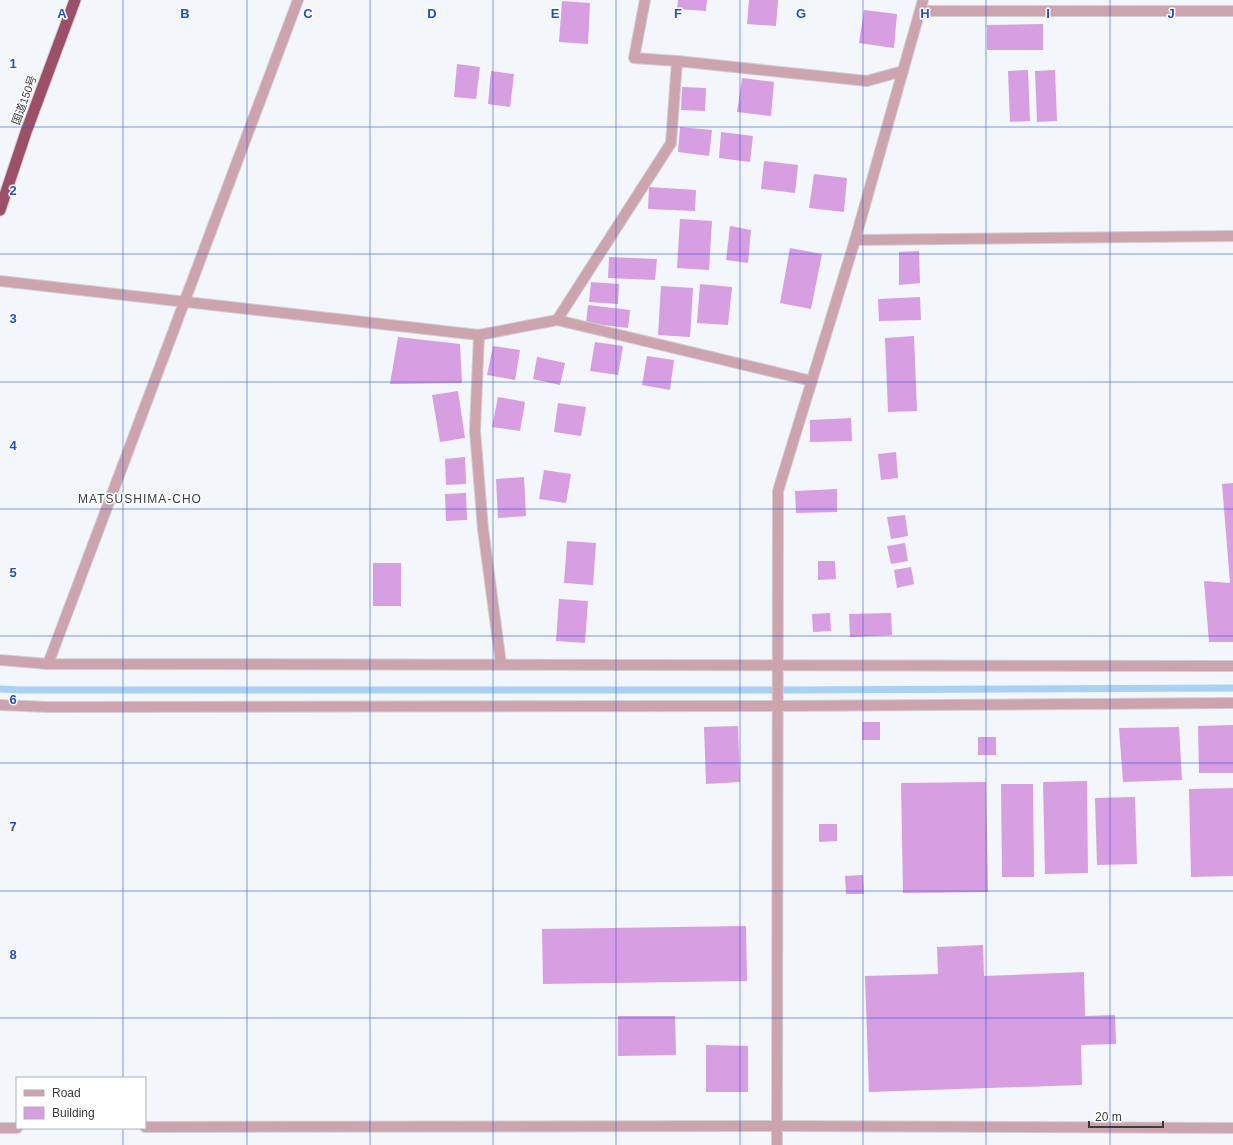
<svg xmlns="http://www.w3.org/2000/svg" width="1233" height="1145" viewBox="0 0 1233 1145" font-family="Helvetica,'Noto Sans JP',sans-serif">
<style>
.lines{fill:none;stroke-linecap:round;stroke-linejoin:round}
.stream{stroke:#a8d1f6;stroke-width:7}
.building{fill:#d89ee2}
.minor-casing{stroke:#ced1d4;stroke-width:12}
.tertiary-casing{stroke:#ced1d4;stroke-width:12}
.trunk-casing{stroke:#ced1d4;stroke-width:13}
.minor{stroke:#cda3ad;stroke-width:10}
.tertiary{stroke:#cda3ad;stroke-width:10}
.trunk{stroke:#9c5067;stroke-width:11}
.grid{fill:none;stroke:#1d4ed8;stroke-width:1;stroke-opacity:0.55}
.labels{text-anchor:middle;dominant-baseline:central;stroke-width:3;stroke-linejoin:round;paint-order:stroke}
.street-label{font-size:11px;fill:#393b3c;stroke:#fff}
.neighbourhood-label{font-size:12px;letter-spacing:1px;fill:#393b3c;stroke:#fff}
.grid-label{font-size:13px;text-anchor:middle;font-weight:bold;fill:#1d4ed8;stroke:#fff;stroke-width:3;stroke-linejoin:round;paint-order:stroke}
</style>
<rect width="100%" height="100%" fill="#f3f6fa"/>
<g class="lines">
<path class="stream" d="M 0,689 L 20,690 L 789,690 L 1233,688"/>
</g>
<g class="building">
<path d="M 678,0 L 707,0 L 706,11 L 677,9 Z"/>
<path d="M 749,0 L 778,0 L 776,26 L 747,24 Z"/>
<path d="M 562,1 L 590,3 L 588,44 L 559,42 Z"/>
<path d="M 864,10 L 897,14 L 894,48 L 859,43 Z"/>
<path d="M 1043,24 L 1043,50 L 987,50 L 987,25 Z"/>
<path d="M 457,64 L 480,67 L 476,99 L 454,97 Z"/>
<path d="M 1028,70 L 1030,121 L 1010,122 L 1008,71 Z"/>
<path d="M 1055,70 L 1057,121 L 1037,122 L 1035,71 Z"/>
<path d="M 491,71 L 514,74 L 510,107 L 488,104 Z"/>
<path d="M 742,78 L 774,82 L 771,116 L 737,112 Z"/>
<path d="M 682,87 L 706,88 L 705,111 L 681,110 Z"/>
<path d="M 680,127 L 712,130 L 709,156 L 678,152 Z"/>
<path d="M 721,132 L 753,136 L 750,162 L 719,158 Z"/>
<path d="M 764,161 L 798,165 L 795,193 L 761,189 Z"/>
<path d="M 814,174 L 847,178 L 844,212 L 809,208 Z"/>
<path d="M 649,187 L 696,190 L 695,211 L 648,209 Z"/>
<path d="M 680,219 L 712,221 L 709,270 L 677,268 Z"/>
<path d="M 730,226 L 751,230 L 748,263 L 726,260 Z"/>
<path d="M 790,248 L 822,254 L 811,309 L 780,303 Z"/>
<path d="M 919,251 L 920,283 L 899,285 L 899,252 Z"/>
<path d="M 609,257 L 657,259 L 655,280 L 608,278 Z"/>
<path d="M 591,282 L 619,284 L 618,304 L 589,302 Z"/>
<path d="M 700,284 L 732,287 L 728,325 L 697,323 Z"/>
<path d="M 661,286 L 693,288 L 690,337 L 658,335 Z"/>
<path d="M 920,297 L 921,320 L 879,321 L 878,299 Z"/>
<path d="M 588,305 L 630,310 L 628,328 L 586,323 Z"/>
<path d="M 914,336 L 917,411 L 888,412 L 885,338 Z"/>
<path d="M 398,337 L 460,344 L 462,383 L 390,384 Z"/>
<path d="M 595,342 L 623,346 L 618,375 L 590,371 Z"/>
<path d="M 493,346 L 520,350 L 515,380 L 487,375 Z"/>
<path d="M 647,356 L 674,360 L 670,390 L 642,385 Z"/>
<path d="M 537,357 L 565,363 L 560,385 L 533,379 Z"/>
<path d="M 458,391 L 465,438 L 440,442 L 432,395 Z"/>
<path d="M 498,397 L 525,402 L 520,431 L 492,427 Z"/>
<path d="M 558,403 L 586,407 L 581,436 L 554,432 Z"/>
<path d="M 851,418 L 852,441 L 810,442 L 810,420 Z"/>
<path d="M 896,452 L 898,478 L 881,480 L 878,454 Z"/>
<path d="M 465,457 L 466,484 L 446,485 L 445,459 Z"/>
<path d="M 544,470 L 571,474 L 566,503 L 539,499 Z"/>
<path d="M 524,477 L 526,516 L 498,518 L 496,479 Z"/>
<path d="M 1233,483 L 1233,642 L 1209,642 L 1204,581 L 1230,583 L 1222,484 Z"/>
<path d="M 837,489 L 837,512 L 796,513 L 795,491 Z"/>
<path d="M 466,493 L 467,520 L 446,521 L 445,494 Z"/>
<path d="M 905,515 L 908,536 L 891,539 L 887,517 Z"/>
<path d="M 567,541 L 596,543 L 593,585 L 564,583 Z"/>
<path d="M 905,543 L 908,561 L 891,564 L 887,546 Z"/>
<path d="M 818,561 L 835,561 L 836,579 L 818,580 Z"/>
<rect x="373" y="563" width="28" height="43"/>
<path d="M 911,567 L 914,584 L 897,588 L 894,570 Z"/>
<path d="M 559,599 L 588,601 L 585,643 L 556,641 Z"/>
<path d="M 830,613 L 831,631 L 813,632 L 812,614 Z"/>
<path d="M 891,613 L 892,635 L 850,637 L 849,614 Z"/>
<rect x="862" y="722" width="18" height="18"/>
<path d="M 1233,725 L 1233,773 L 1199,773 L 1198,726 Z"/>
<path d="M 738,726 L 740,782 L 706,784 L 704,727 Z"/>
<path d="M 1179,727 L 1182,780 L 1123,782 L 1119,728 Z"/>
<rect x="978" y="737" width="18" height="18"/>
<path d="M 1087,781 L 1088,873 L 1045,874 L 1043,782 Z"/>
<path d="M 986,782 L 988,892 L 903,893 L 901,783 Z"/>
<path d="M 1001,784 L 1033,784 L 1034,877 L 1002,877 Z"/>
<path d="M 1233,788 L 1233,876 L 1191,877 L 1189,789 Z"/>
<path d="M 1135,797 L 1137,864 L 1097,865 L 1095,798 Z"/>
<path d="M 819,824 L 837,824 L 837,841 L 819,842 Z"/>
<path d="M 863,875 L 864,894 L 846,894 L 845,876 Z"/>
<path d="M 746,926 L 747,981 L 543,984 L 542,929 Z"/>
<path d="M 983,945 L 984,976 L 1084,972 L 1085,1016 L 1115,1015 L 1116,1044 L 1081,1045 L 1082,1085 L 869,1092 L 865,976 L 938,974 L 937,947 Z"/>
<path d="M 618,1016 L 675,1016 L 676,1055 L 618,1056 Z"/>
<path d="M 706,1045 L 748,1046 L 748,1092 L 706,1092 Z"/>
</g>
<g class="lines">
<g class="minor-casing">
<g id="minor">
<path d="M 921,11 L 1233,11"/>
<path d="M 677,61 L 867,81 L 903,71"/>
<path d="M 855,240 L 1233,236"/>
<path d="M 0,281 L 479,335 L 557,320 L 812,381"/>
<path d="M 557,320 L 671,143 L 677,61 L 634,58 L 645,0"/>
<path d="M 479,335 L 475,431 L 483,529 L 501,664"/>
<path d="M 48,664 L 298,0"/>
<path d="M 0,705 L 48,707 L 779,706 L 1233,703"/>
<path d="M 145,1127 L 777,1126 L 1233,1128"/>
<path d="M 0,1128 L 17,1128"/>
<path d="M 777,1145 L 778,491 L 855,240 L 923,0"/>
</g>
</g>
<g class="tertiary-casing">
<path id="tertiary" d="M 0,660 L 48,664 L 1233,666"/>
</g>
<g class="trunk-casing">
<path id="trunk" d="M 0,210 L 26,132 L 75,0"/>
</g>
<use href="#minor" class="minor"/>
<use href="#tertiary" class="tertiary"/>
<use href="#trunk" class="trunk"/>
</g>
<path class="grid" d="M 123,0 L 123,1078M 247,0 L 247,1145M 370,0 L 370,1145M 493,0 L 493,1145M 616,0 L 616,1145M 740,0 L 740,1145M 863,0 L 863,1145M 986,0 L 986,1145M 1110,0 L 1110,1145M 0,127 L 1233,127M 0,254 L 1233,254M 0,382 L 1233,382M 0,509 L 1233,509M 0,636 L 1233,636M 0,763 L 1233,763M 0,891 L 1233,891M 0,1018 L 1233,1018M 123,1128 L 123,1145"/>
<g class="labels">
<g class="street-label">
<text transform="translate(24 100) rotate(-70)">国道150号</text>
</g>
<g class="neighbourhood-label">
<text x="140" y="499">MATSUSHIMA-CHO</text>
</g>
</g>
<g class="grid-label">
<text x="62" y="18">A</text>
<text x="185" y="18">B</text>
<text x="308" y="18">C</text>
<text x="432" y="18">D</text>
<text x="555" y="18">E</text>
<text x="678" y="18">F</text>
<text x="801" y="18">G</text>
<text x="925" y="18">H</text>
<text x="1048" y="18">I</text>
<text x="1171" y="18">J</text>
<text x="13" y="68">1</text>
<text x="13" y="195">2</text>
<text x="13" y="323">3</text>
<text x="13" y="450">4</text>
<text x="13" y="577">5</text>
<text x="13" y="704">6</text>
<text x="13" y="831">7</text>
<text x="13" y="959">8</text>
</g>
<rect x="16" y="1077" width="130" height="52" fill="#ffffff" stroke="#b0b1b1"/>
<rect x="24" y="1090" width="20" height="6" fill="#cda3ad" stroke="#b0b1b1"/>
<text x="52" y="1097" font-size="12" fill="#393b3c">Road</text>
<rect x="24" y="1107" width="20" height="12" fill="#d89ee2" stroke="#b0b1b1"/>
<text x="52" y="1117" font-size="12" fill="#393b3c">Building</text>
<path d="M1089 1121v6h74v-6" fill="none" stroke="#393b3c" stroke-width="2"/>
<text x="1095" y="1121" font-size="12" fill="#393b3c" stroke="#ffffff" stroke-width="3" paint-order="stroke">20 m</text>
</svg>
